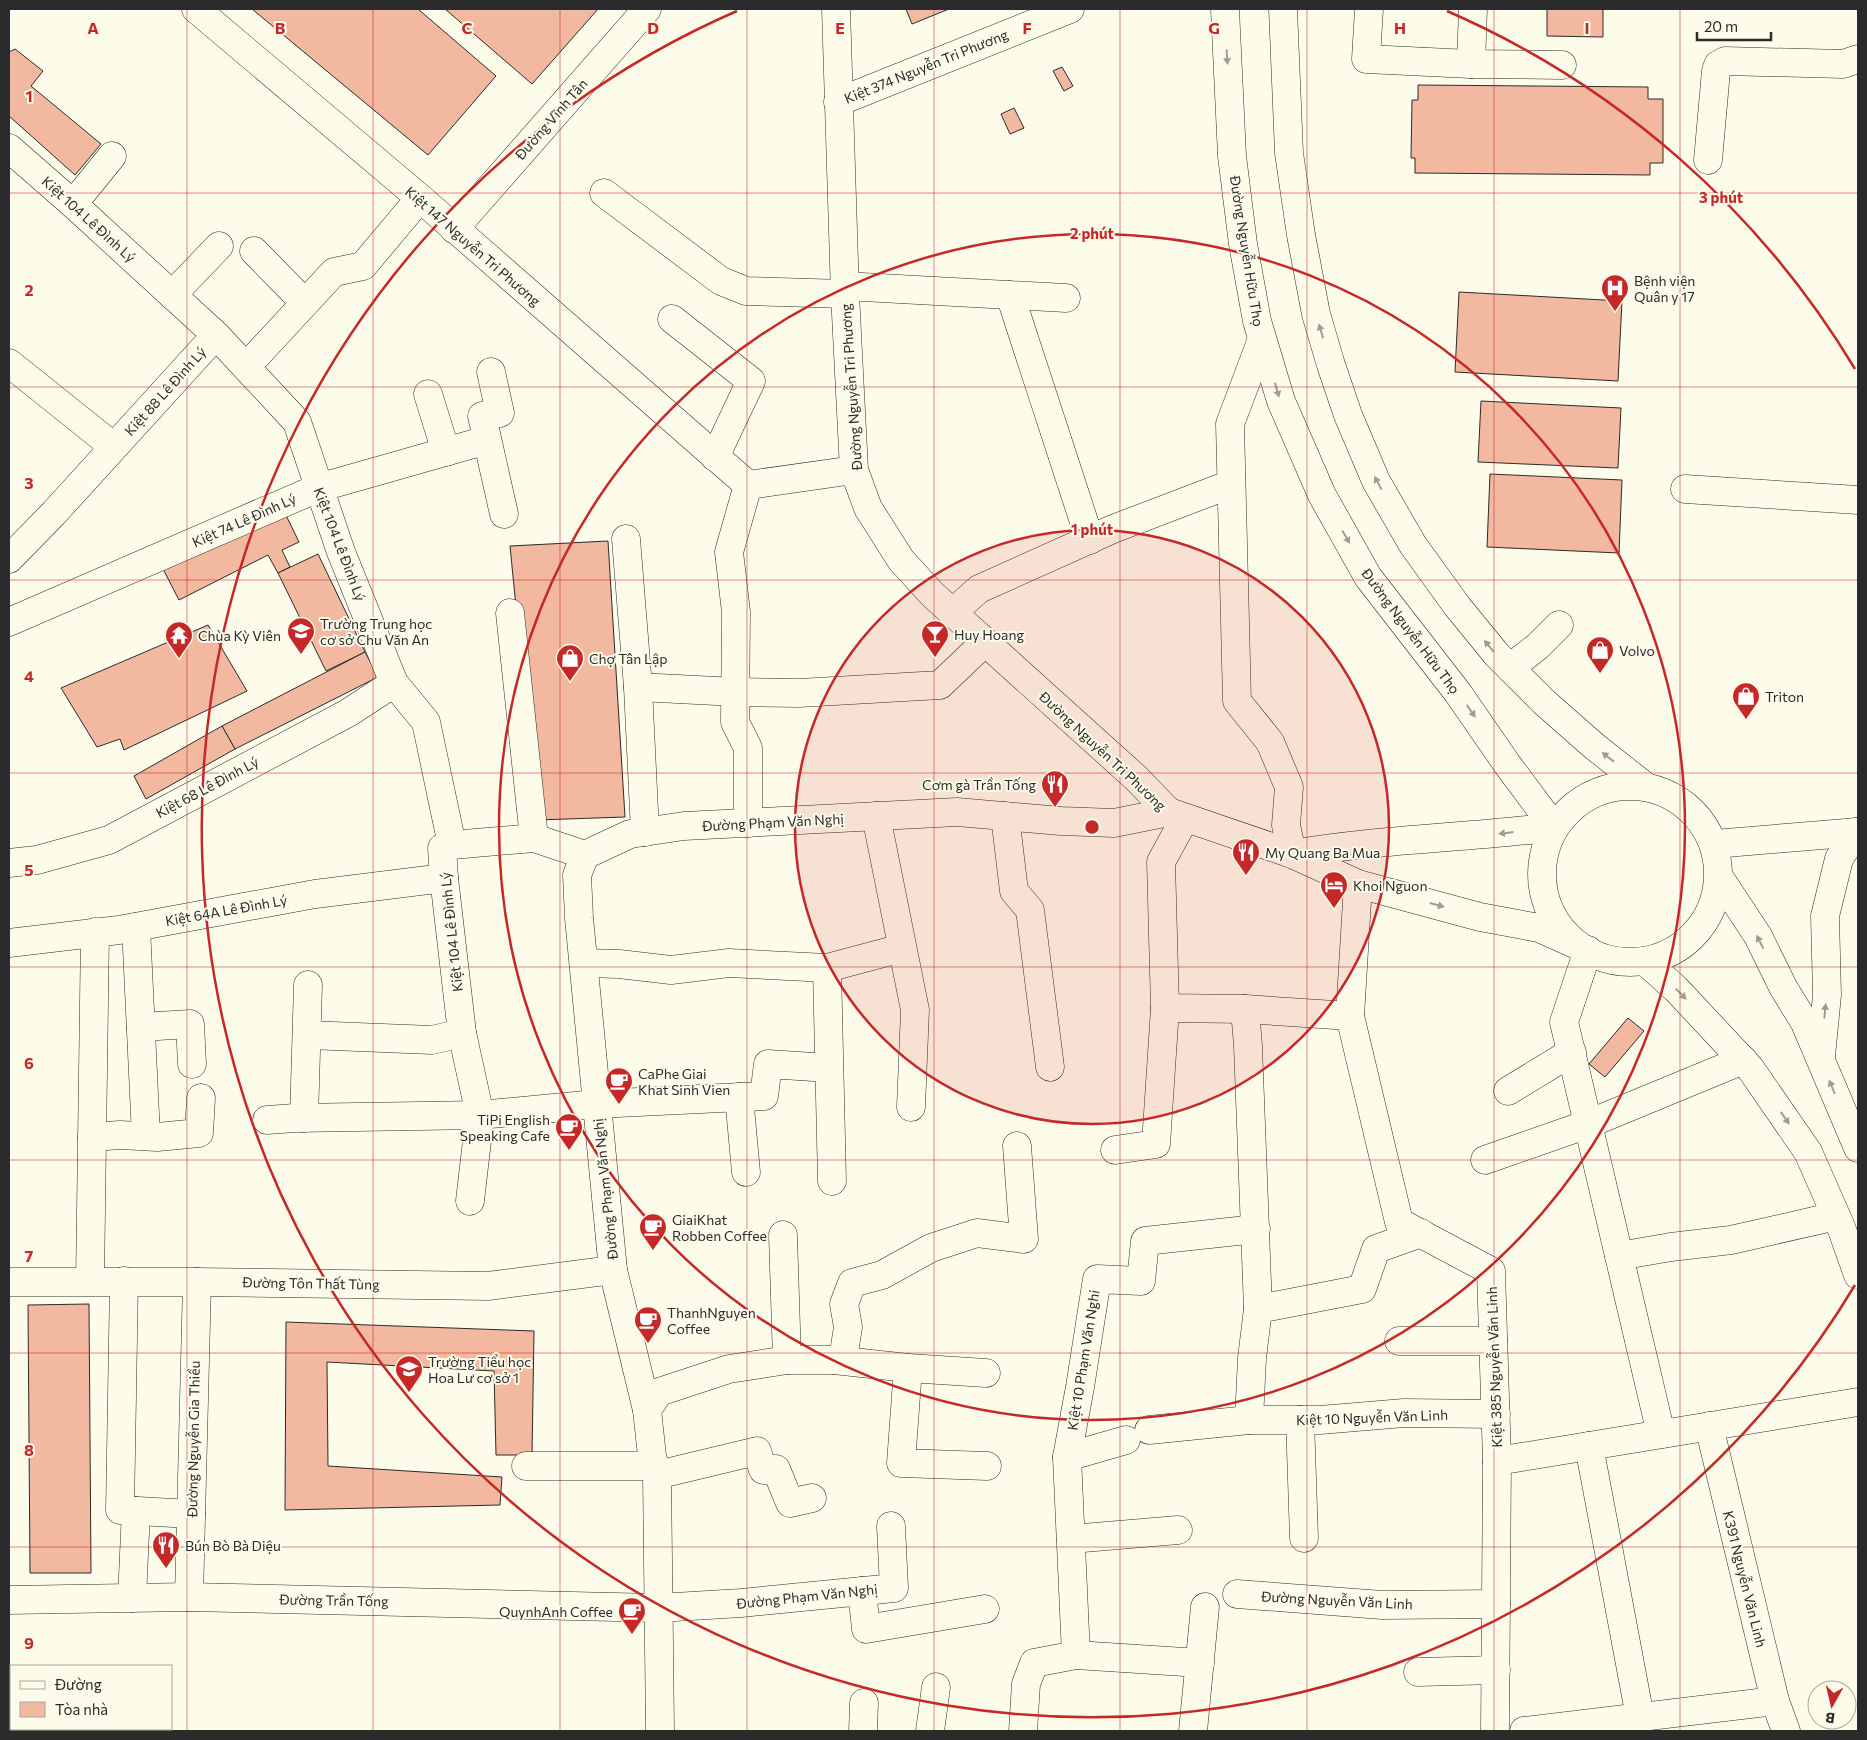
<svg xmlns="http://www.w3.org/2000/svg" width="1867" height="1740" viewBox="0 0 1867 1740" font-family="Commissioner,sans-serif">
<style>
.building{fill:#f2b8a0;stroke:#2b2b2b}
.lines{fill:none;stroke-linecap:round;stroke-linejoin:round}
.minor-casing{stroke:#2b2b2b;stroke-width:29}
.major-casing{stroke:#2b2b2b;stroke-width:29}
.minor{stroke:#fdfbea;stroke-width:28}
.major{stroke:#fdfbea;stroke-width:28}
.oneway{fill:#9e9d94}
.grid{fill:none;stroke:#c62828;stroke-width:1;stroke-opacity:0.55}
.ring{fill:none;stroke:#c62828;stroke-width:2.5}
.labels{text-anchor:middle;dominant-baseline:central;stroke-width:4;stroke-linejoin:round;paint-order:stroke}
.street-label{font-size:14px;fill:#2b2b2b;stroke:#fdfbea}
.poi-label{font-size:14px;fill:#2b2b2b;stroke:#fdfbea;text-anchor:start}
.grid-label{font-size:16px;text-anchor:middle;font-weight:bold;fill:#c62828;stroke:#fdfbea;stroke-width:4;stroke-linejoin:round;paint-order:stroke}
.centre{fill:#c62828;stroke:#fdfbea;stroke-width:2.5}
.ring-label{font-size:15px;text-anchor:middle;font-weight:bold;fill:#c62828;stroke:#fdfbea;stroke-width:4;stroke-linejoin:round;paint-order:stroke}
</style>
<rect width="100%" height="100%" fill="#fdfbea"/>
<g class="building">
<path d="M 252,9 L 418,9 L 496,76 L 428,155 Z"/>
<path d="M 445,9 L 598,9 L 532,84 Z"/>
<path d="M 906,9 L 949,9 L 912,24 Z"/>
<path d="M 1547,9 L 1603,9 L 1603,37 L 1547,36 Z"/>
<path d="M 15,49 L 43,71 L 31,86 L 101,144 L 75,175 L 9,116 L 9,52 Z"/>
<path d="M 1062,67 L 1073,86 L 1064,91 L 1053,71 Z"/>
<path d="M 1418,85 L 1648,87 L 1648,99 L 1663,99 L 1663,163 L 1650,163 L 1650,175 L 1415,173 L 1415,158 L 1411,158 L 1412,100 L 1418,100 Z"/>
<path d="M 1014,108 L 1024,128 L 1010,134 L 1001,114 Z"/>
<path d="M 1459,292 L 1622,301 L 1618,381 L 1455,372 Z"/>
<path d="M 1481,401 L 1621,408 L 1618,468 L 1478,462 Z"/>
<path d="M 1490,474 L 1622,480 L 1619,553 L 1487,547 Z"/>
<path d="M 283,509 L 299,542 L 282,550 L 290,567 L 278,573 L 268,555 L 179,600 L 163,569 Z"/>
<path d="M 608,541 L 625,817 L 537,820 L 510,546 Z"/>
<path d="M 318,554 L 365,652 L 326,671 L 278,573 Z"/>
<path d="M 208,625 L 247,691 L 124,750 L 120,739 L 97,747 L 61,688 Z"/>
<path d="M 365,652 L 378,677 L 235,749 L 222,726 Z"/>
<path d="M 222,726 L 235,749 L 146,799 L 134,776 Z"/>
<path d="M 1628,1018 L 1644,1031 L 1605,1077 L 1589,1064 Z"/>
<path d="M 89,1304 L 91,1573 L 30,1573 L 28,1305 Z"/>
<path d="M 286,1322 L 534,1331 L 532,1455 L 496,1455 L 494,1371 L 327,1362 L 328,1466 L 502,1477 L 500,1505 L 285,1510 Z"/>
</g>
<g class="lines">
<g class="minor-casing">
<g id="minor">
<path d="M 196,9 L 420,198 L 748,485"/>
<path d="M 836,9 L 845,294 L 854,470 L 868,508 L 901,560 L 933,595 L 1136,778 L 1169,812 L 1292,854 L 1358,884 L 1480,917 L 1539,928 L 1577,945"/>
<path d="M 1369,9 L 1366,59 L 1471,64 L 1562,65"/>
<path d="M 1471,64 L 1473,9"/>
<path d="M 838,102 L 1070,9"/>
<path d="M 9,148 L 73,204 L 216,335 L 297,422 L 341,552 L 394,683 L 426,722 L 452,845 L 442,848 L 444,878 L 462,1033 L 432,1040 L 308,1035"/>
<path d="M 1708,160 L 1716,71 L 1718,65 L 1725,61 L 1843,64 L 1858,59"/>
<path d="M 604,193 L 721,281 L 746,291 L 845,294"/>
<path d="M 73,204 L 112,156"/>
<path d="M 454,229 L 647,9"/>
<path d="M 254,251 L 305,303"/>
<path d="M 844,286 L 1066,298"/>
<path d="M 172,295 L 219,246"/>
<path d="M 1010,295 L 1090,540"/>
<path d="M 672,319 L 751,381 L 715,457"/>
<path d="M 1262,339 L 1230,424 L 1237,701 L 1270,742 L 1289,787 L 1286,825 L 1292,854"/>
<path d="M 9,363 L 114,447"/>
<path d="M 246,367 L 334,272 L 363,266 L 420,198"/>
<path d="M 491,372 L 500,413 L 482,416 L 504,514"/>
<path d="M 428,394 L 446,452"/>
<path d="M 748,485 L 729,552 L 736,612 L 735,722 L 748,748 L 748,823"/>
<path d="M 748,485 L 854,470"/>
<path d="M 1685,489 L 1858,500"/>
<path d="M 626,539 L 638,687 L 645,832"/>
<path d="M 9,559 L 54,513 L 216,335"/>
<path d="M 510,613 L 534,838"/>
<path d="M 952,613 L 979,589 L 1113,529 L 1231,484"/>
<path d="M 9,622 L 318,488 L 487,440"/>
<path d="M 1510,668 L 1538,646 L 1559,625"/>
<path d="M 638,687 L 736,692 L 799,693 L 940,685 L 985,642"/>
<path d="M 876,816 L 915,1010 L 911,1107"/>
<path d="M 1005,816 L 1014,891 L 1030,910 L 1050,1067"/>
<path d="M 1185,818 L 1161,862 L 1165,1008 L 1245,1009 L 1350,1016"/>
<path d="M 1714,844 L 1858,832"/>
<path d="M 452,845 L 534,838 L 585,855"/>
<path d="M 1292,854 C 1379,839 1467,838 1554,827"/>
<path d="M 9,863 L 37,860 L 109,840 L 348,713 L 394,683"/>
<path d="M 1358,884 L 1350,1016 L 1399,1222 L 1491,1271 L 1497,1461 L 1495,1731"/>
<path d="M 136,927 L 146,1136"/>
<path d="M 9,943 L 119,930 L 315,894 L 444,878"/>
<path d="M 1588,950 L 1564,1022 L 1661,1434"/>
<path d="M 585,963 L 619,964 L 671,970 L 729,963 L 827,968 L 902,948"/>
<path d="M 827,968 L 832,1181"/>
<path d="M 1245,1009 L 1248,1046 L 1258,1309 L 1252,1358 L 1249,1420"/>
<path d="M 141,1027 L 190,1024 L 192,1064"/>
<path d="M 462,1033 L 480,1115 L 470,1201"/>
<path d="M 1508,1091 L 1572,1052"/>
<path d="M 739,1097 L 746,1172"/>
<path d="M 304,1118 L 308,985"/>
<path d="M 267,1120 L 295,1118 L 480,1115 L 596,1104 L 764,1096 L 768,1064 L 829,1068"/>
<path d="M 92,1137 L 120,1135 L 157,1137 L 199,1133 L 201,1098"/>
<path d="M 1115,1150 L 1156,1144 L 1165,1008"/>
<path d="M 1485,1160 L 1588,1124 L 1743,1060"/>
<path d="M 783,1235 L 787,1360"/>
<path d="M 1619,1256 L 1671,1247 L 1731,1240 L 1836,1216"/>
<path d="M 90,1281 L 95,932"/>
<path d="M 124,1281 L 120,1510 L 191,1514"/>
<path d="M 9,1282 L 197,1282 L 488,1286 L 613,1270"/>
<path d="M 1258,1309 L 1362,1289 L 1376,1249 L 1421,1233"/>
<path d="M 1399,1341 L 1493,1341"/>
<path d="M 834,1360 L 908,1368 L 986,1373"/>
<path d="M 908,1368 L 901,1463 L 987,1466"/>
<path d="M 647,1410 L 659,1392 L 729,1369 L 787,1360 L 834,1360 L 844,1353 L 848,1327 L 844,1304 L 852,1283 L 882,1275 L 931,1248 L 977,1233 L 1024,1239 L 1017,1146"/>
<path d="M 1300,1420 L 1304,1538"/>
<path d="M 1709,1426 L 1775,1701 L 1786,1731"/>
<path d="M 1149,1430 L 1249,1420 L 1320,1420 L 1404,1413 L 1496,1414"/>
<path d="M 1589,1446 L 1640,1717"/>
<path d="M 1067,1457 L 1126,1440"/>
<path d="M 1497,1461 L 1858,1402"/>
<path d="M 526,1466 L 655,1466"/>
<path d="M 657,1475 L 757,1451 L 763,1470 L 776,1469 L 790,1503 L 812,1498"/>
<path d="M 1071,1539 L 1178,1530"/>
<path d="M 862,1591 L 866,1629 L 985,1609"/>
<path d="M 1237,1594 L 1382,1605 L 1496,1604"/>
<path d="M 189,1597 L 197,1282"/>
<path d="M 132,1598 L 136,1511"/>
<path d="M 9,1600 L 189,1597 L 658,1608 L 741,1603 L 894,1588 L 891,1526"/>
<path d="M 1076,1655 L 1200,1663"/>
<path d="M 1418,1672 L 1496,1670"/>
<path d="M 660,1731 L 657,1475 L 652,1456 L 647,1410 L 613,1270 L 579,918 L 577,875 L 585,855 L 630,834 L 684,826 L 957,812 L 1061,821 L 1114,823 L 1169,812"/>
<path d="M 863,1731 L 864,1703"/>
<path d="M 930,1731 L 936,1687"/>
<path d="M 1023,1731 L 1026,1684 L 1034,1663 L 1076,1655 L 1067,1457 L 1080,1387 L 1097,1279 L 1141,1281 L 1145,1241 L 1256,1229"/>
<path d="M 1193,1731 L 1205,1607"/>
<path d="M 1524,1731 L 1775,1701"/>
</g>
</g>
<g class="major-casing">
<g id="major">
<path d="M 1225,9 L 1232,156 L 1243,244 L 1257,321 L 1281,401 L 1322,495 L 1368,577 L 1458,693 L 1507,764 L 1554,827"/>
<path d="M 1283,9 L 1289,153 L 1301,235 L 1316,314 L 1331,365 L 1348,415 L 1376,481 L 1413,545 L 1457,606 L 1497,655 L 1544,702 L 1594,746 L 1646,787"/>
<circle cx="1630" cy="874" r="88"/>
<path d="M 1719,877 L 1758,936 L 1783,987 L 1805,1023 L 1858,1148"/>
<path d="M 1645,961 L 1676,989 L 1750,1068 L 1808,1152 L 1841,1227 L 1858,1275"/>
<path d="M 1821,1056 L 1827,995 L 1825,916 L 1839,859 L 1856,832"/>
</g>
</g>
<use href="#minor" class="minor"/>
<use href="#major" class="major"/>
</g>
<defs><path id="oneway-solid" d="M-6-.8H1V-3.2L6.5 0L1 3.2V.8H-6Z" transform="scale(1.25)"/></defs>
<g class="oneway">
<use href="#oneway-solid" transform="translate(1227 57) rotate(87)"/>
<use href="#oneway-solid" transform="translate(1321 331) rotate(-106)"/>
<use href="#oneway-solid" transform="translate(1277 390) rotate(74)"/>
<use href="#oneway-solid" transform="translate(1378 483) rotate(-118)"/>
<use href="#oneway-solid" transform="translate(1346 537) rotate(60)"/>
<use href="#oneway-solid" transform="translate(1489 646) rotate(-129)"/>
<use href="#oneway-solid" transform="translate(1471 711) rotate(55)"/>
<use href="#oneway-solid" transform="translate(1608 757) rotate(-142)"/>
<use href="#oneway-solid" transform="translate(1506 833) rotate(173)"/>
<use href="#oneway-solid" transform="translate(1437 905) rotate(15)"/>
<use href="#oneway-solid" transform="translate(1760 942) rotate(-117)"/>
<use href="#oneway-solid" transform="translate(1681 994) rotate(46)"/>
<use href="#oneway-solid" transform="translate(1825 1011) rotate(-85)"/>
<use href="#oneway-solid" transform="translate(1832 1087) rotate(-113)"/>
<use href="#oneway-solid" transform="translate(1785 1118) rotate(55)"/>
</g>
<path class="grid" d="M 187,9 L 187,1731M 373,9 L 373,1731M 560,9 L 560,1731M 747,9 L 747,1731M 934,9 L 934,1731M 1120,9 L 1120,1731M 1307,9 L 1307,1731M 1494,9 L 1494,1731M 1680,9 L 1680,1731M 9,193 L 1858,193M 9,387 L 1858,387M 9,580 L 1858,580M 9,773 L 1858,773M 9,967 L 1858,967M 9,1160 L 1858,1160M 9,1353 L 1858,1353M 9,1547 L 1858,1547"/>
<circle cx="1092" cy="827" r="297" fill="#c62828" fill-opacity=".12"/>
<g class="ring">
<circle cx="1092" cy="827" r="297"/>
<circle cx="1092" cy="827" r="593"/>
<path d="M1855 1285A890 890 0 1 1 737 11M1447 11A890 890 0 0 1 1855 369"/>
</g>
<defs>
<g id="hospital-pin" transform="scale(1.4375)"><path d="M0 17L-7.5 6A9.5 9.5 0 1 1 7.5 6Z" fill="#c62828" stroke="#fdfbea"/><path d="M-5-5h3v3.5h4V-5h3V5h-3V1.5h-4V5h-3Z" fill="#fff"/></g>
<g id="school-pin" transform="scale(1.4375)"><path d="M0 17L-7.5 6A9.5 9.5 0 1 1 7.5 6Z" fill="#c62828" stroke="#fdfbea"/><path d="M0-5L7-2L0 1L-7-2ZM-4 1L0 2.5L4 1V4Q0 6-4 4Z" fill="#fff"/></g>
<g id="bar-pin" transform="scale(1.4375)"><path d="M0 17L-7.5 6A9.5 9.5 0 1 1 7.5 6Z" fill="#c62828" stroke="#fdfbea"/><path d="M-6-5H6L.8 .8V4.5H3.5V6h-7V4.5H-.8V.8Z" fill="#fff"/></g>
<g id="temple-pin" transform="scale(1.4375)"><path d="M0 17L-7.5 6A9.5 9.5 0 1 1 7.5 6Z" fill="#c62828" stroke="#fdfbea"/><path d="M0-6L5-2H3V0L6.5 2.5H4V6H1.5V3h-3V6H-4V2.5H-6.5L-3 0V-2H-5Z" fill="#fff"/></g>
<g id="shop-pin" transform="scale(1.4375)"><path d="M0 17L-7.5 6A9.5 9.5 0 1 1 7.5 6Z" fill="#c62828" stroke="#fdfbea"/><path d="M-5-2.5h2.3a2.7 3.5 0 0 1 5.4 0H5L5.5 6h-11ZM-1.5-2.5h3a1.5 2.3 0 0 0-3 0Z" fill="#fff"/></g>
<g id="restaurant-pin" transform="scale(1.4375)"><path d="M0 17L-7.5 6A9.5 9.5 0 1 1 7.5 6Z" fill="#c62828" stroke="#fdfbea"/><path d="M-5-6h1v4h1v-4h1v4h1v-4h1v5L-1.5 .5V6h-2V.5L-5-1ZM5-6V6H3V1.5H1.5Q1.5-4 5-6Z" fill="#fff"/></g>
<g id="hotel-pin" transform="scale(1.4375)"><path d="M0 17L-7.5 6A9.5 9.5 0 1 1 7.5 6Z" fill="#c62828" stroke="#fdfbea"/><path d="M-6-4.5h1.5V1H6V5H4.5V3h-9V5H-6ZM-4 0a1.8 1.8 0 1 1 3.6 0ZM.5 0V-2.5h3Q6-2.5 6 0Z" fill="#fff"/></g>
<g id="cafe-pin" transform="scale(1.4375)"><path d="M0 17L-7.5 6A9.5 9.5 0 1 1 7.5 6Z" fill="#c62828" stroke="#fdfbea"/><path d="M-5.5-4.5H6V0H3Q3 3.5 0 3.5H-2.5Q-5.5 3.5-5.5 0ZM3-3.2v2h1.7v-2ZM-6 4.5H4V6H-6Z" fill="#fff"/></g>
</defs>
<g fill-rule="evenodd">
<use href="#hospital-pin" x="1615" y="288"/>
<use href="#school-pin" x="301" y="631"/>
<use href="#bar-pin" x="935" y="634"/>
<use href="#temple-pin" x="179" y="635"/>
<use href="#shop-pin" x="1600" y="650"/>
<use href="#shop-pin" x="570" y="658"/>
<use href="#shop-pin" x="1746" y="696"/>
<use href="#restaurant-pin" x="1055" y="784"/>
<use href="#restaurant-pin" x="1246" y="852"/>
<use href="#hotel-pin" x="1334" y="885"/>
<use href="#cafe-pin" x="619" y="1081"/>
<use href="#cafe-pin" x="569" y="1127"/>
<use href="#cafe-pin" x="653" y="1227"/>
<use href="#cafe-pin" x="648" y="1320"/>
<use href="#school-pin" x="409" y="1369"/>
<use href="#restaurant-pin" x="166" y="1545"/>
<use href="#cafe-pin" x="632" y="1611"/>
</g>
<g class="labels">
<g class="street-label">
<text transform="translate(926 66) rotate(-22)">Kiệt 374 Nguyễn Tri Phương</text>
<text transform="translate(551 119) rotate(-49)">Đường Vĩnh Tân</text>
<text transform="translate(89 219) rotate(42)">Kiệt 104 Lê Đình Lý</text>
<text transform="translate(473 246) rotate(41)">Kiệt 147 Nguyễn Tri Phương</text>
<text transform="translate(1247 251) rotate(81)">Đường Nguyễn Hữu Thọ</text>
<text transform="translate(851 387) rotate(-94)">Đường Nguyễn Tri Phương</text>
<text transform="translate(165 391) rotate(-48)">Kiệt 88 Lê Đình Lý</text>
<text transform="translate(244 520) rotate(-24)">Kiệt 74 Lê Đình Lý</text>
<text transform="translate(340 544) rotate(69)">Kiệt 104 Lê Đình Lý</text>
<text transform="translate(1411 631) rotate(53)">Đường Nguyễn Hữu Thọ</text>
<text transform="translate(1103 751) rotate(43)">Đường Nguyễn Tri Phương</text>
<text transform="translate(207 787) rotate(-28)">Kiệt 68 Lê Đình Lý</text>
<text transform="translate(773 822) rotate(-3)">Đường Phạm Văn Nghị</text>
<text transform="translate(226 910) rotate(-10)">Kiệt 64A Lê Đình Lý</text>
<text transform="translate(451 932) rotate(-96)">Kiệt 104 Lê Đình Lý</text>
<text transform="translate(605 1189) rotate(-96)">Đường Phạm Văn Nghị</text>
<text transform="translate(311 1283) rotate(1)">Đường Tôn Thất Tùng</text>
<text transform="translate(1083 1360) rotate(-81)">Kiệt 10 Phạm Văn Nghi</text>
<text transform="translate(1494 1367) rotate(-92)">Kiệt 385 Nguyễn Văn Linh</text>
<text transform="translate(1372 1417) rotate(-2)">Kiệt 10 Nguyễn Văn Linh</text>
<text transform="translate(193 1439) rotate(-89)">Đường Nguyễn Gia Thiều</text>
<text transform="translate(1745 1579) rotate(76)">K391 Nguyễn Văn Linh</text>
<text transform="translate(807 1596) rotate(-6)">Đường Phạm Văn Nghị</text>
<text transform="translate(334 1600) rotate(1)">Đường Trần Tống</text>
<text transform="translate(1337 1600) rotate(3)">Đường Nguyễn Văn Linh</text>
</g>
<g class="poi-label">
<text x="1634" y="280">Bệnh viện<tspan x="1634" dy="16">Quân y 17</tspan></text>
<text x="320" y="623">Trường Trung học<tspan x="320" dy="16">cơ sở Chu Văn An</tspan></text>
<text x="954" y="634">Huy Hoang</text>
<text x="198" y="635">Chùa Kỳ Viên</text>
<text x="1619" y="650">Volvo</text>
<text x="589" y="658">Chợ Tân Lập</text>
<text x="1765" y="696">Triton</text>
<text x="1036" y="784" text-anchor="end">Cơm gà Trần Tống</text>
<text x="1265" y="852">My Quang Ba Mua</text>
<text x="1353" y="885">Khoi Nguon</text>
<text x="638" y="1073">CaPhe Giai<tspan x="638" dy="16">Khat Sinh Vien</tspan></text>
<text x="550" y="1119" text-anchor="end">TiPi English<tspan x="550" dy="16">Speaking Cafe</tspan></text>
<text x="672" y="1219">GiaiKhat<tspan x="672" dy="16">Robben Coffee</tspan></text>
<text x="667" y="1312">ThanhNguyen<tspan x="667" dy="16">Coffee</tspan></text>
<text x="428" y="1361">Trường Tiểu học<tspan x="428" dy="16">Hoa Lư cơ sở 1</tspan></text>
<text x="185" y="1545">Bún Bò Bà Diệu</text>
<text x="613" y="1611" text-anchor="end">QuynhAnh Coffee</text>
</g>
</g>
<g class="grid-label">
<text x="93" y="34">A</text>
<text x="280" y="34">B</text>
<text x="467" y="34">C</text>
<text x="653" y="34">D</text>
<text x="840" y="34">E</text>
<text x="1027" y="34">F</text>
<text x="1214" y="34">G</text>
<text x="1400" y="34">H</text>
<text x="1587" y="34">I</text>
<text x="29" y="102">1</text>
<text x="29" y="296">2</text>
<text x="29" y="489">3</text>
<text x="29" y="682">4</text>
<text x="29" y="876">5</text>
<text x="29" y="1069">6</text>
<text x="29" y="1262">7</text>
<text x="29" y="1456">8</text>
<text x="29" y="1649">9</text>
</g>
<circle cx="1092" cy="827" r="8" class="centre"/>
<g class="ring-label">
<text x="1721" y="203">3 phút</text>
<text x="1092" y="239">2 phút</text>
<text x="1092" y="535">1 phút</text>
</g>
<rect width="1867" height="1740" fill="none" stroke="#2b2b2b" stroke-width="20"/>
<rect x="10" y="1665" width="162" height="65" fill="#fdfbea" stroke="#a9a89e"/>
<rect x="20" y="1681" width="25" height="8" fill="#fdfbea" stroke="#a9a89e"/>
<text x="55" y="1690" font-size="15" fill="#2b2b2b">Đường</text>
<rect x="20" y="1702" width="25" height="15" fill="#f2b8a0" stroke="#a9a89e"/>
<text x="55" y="1715" font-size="15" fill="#2b2b2b">Tòa nhà</text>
<g transform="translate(1832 1705) rotate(188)"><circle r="24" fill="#fdfbea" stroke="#a9a89e"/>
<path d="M0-4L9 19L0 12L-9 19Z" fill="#c62828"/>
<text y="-8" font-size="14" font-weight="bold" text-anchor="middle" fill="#2b2b2b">B</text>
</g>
<path d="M1697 32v8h74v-8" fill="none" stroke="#2b2b2b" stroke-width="2.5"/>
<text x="1704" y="32" font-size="15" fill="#2b2b2b" stroke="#fdfbea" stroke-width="4" paint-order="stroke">20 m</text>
</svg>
